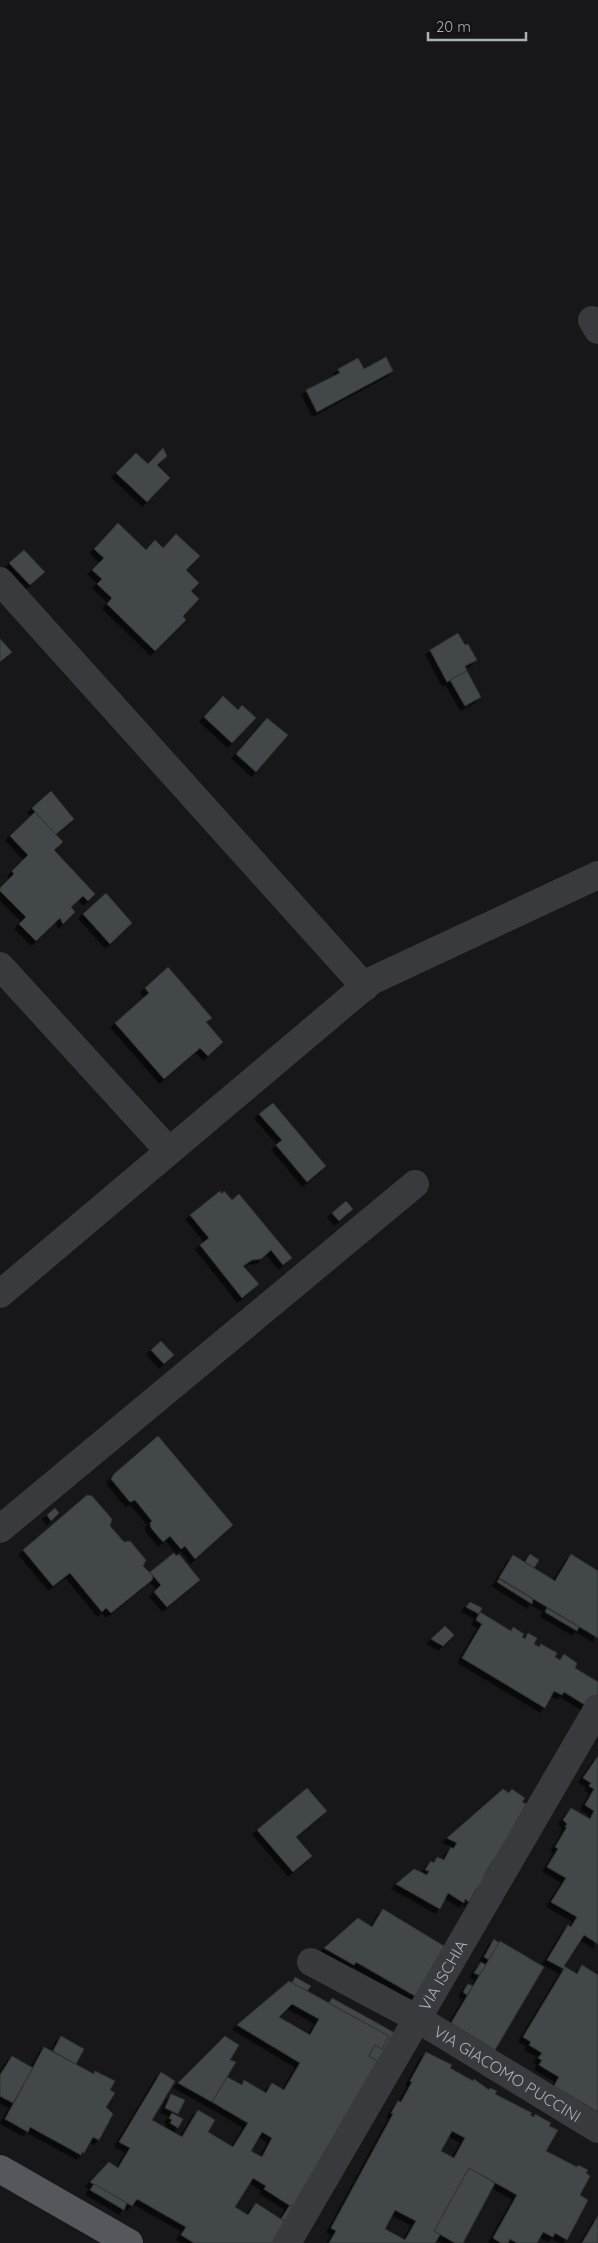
<svg xmlns="http://www.w3.org/2000/svg" width="598" height="2243" viewBox="0 0 598 2243" font-family="Quicksand,sans-serif">
<style>
.building{fill:#434649;stroke:#313235;fill-rule:evenodd;filter:url(#shadow)}
.lines{fill:none;stroke-linecap:round;stroke-linejoin:round}
.minor{stroke:#383a3e;stroke-width:28}
.major{stroke:#54585d;stroke-width:28}
.labels{text-anchor:middle;dominant-baseline:central;stroke-width:4;stroke-linejoin:round;paint-order:stroke}
.street-label{font-size:16px;fill:#a9b1b9;stroke:#121214}
</style>
<defs>
<filter id="shadow"><feDropShadow dx="-4.5" dy="4.5" stdDeviation="0" flood-color="#0009"/></filter>
</defs>
<rect width="100%" height="100%" fill="#171719"/>
<g class="building">
<path d="M 386,357 L 393,371 L 317,412 L 306,390 L 340,373 L 338,369 L 358,358 L 364,369 Z"/>
<path d="M 163,448 L 167,456 L 157,465 L 170,478 L 147,502 L 116,473 L 136,453 L 148,464 Z"/>
<path d="M 118,523 L 146,550 L 155,540 L 163,548 L 176,534 L 200,556 L 186,570 L 199,583 L 191,591 L 199,599 L 183,616 L 186,620 L 155,651 L 107,604 L 112,598 L 97,584 L 102,579 L 92,570 L 104,558 L 94,549 Z"/>
<path d="M 24,550 L 45,572 L 30,585 L 9,563 Z"/>
<path d="M 458,633 L 465,645 L 468,644 L 477,660 L 465,666 L 467,671 L 447,682 L 430,650 Z"/>
<path d="M 0,639 L 12,652 L 0,662 Z"/>
<path d="M 467,671 L 481,697 L 465,706 L 450,680 Z"/>
<path d="M 223,696 L 238,710 L 242,705 L 256,718 L 232,743 L 204,717 Z"/>
<path d="M 267,718 L 288,735 L 256,772 L 236,754 Z"/>
<path d="M 51,791 L 74,819 L 55,835 L 32,808 Z"/>
<path d="M 35,812 L 63,842 L 54,850 L 95,894 L 88,901 L 83,896 L 71,907 L 75,912 L 63,924 L 60,918 L 36,941 L 19,924 L 26,917 L 0,891 L 0,888 L 14,874 L 12,871 L 28,855 L 10,836 Z"/>
<path d="M 106,893 L 132,923 L 110,944 L 83,914 Z"/>
<path d="M 168,967 L 212,1018 L 206,1022 L 223,1042 L 208,1056 L 200,1048 L 164,1079 L 115,1023 L 149,993 L 145,988 Z"/>
<path d="M 273,1103 L 326,1166 L 307,1182 L 276,1145 L 282,1140 L 259,1114 Z"/>
<path d="M 220,1191 L 222,1194 L 224,1191 L 232,1200 L 239,1194 L 292,1258 L 283,1265 L 271,1250 L 261,1259 L 252,1260 L 243,1266 L 259,1284 L 242,1298 L 200,1245 L 209,1238 L 190,1215 Z"/>
<path d="M 346,1201 L 353,1209 L 339,1221 L 332,1213 Z"/>
<path d="M 161,1341 L 174,1355 L 164,1364 L 151,1350 Z"/>
<path d="M 158,1436 L 233,1525 L 195,1559 L 185,1546 L 181,1549 L 170,1536 L 163,1542 L 151,1528 L 150,1523 L 152,1521 L 135,1500 L 130,1502 L 111,1479 L 114,1474 Z"/>
<path d="M 87,1495 L 92,1496 L 112,1519 L 110,1526 L 124,1542 L 130,1541 L 146,1560 L 143,1566 L 153,1576 L 152,1580 L 111,1613 L 106,1608 L 102,1612 L 70,1573 L 53,1586 L 23,1550 Z"/>
<path d="M 55,1508 L 59,1513 L 51,1521 L 47,1515 Z"/>
<path d="M 174,1553 L 176,1556 L 179,1554 L 200,1580 L 167,1607 L 154,1592 L 161,1585 L 150,1572 Z"/>
<path d="M 530,1554 L 539,1560 L 534,1568 L 525,1562 Z"/>
<path d="M 571,1554 L 598,1571 L 598,1638 L 499,1578 L 513,1555 L 555,1581 Z"/>
<path d="M 499,1579 L 533,1599 L 532,1604 L 497,1582 Z"/>
<path d="M 470,1602 L 482,1608 L 479,1614 L 466,1607 Z"/>
<path d="M 547,1608 L 579,1627 L 577,1631 L 545,1612 Z"/>
<path d="M 480,1612 L 511,1631 L 513,1627 L 524,1634 L 522,1637 L 525,1639 L 528,1633 L 537,1638 L 534,1644 L 539,1647 L 541,1644 L 557,1653 L 555,1657 L 560,1660 L 564,1654 L 577,1663 L 575,1668 L 598,1682 L 598,1694 L 590,1708 L 564,1692 L 562,1695 L 554,1691 L 545,1708 L 462,1658 L 482,1624 L 476,1620 Z"/>
<path d="M 445,1626 L 454,1635 L 443,1646 L 431,1639 Z"/>
<path d="M 598,1756 L 598,1944 L 584,1935 L 564,1966 L 577,1974 L 582,1965 L 598,1975 L 598,2112 L 554,2086 L 559,2077 L 539,2065 L 542,2060 L 538,2058 L 542,2053 L 529,2045 L 531,2042 L 523,2037 L 564,1969 L 547,1960 L 568,1925 L 571,1927 L 577,1917 L 551,1902 L 566,1878 L 547,1867 L 558,1849 L 555,1847 L 567,1827 L 565,1827 L 567,1824 L 563,1820 L 571,1808 L 590,1819 L 594,1811 L 585,1805 L 594,1789 L 589,1786 L 591,1783 L 583,1778 Z"/>
<path d="M 307,1788 L 327,1811 L 296,1837 L 312,1856 L 293,1872 L 257,1830 Z"/>
<path d="M 503,1789 L 509,1793 L 512,1789 L 525,1798 L 522,1802 L 526,1804 L 495,1861 L 493,1860 L 483,1878 L 486,1880 L 480,1891 L 476,1889 L 469,1902 L 465,1899 L 464,1903 L 448,1893 L 440,1909 L 396,1884 L 414,1869 L 427,1875 L 429,1871 L 425,1870 L 431,1861 L 434,1863 L 437,1857 L 444,1860 L 451,1847 L 453,1849 L 457,1843 L 447,1838 Z"/>
<path d="M 383,1909 L 449,1949 L 415,1996 L 356,1962 L 354,1965 L 324,1948 L 358,1918 L 372,1927 Z"/>
<path d="M 494,1939 L 499,1943 L 489,1960 L 484,1957 Z"/>
<path d="M 500,1941 L 544,1967 L 495,2050 L 451,2023 Z"/>
<path d="M 481,1962 L 486,1965 L 479,1975 L 474,1973 Z"/>
<path d="M 295,1977 L 311,1986 L 307,1991 L 292,1983 Z"/>
<path d="M 289,1981 L 389,2036 L 382,2049 L 375,2045 L 369,2056 L 380,2063 L 295,2209 L 264,2189 L 266,2186 L 253,2178 L 235,2207 L 248,2215 L 256,2203 L 287,2223 L 274,2243 L 194,2243 L 181,2235 L 186,2227 L 137,2199 L 132,2206 L 90,2182 L 109,2162 L 118,2168 L 130,2148 L 119,2142 L 161,2072 L 175,2081 L 152,2120 L 182,2137 L 198,2110 L 215,2120 L 208,2132 L 233,2147 L 248,2123 L 212,2102 L 227,2077 L 242,2085 L 244,2080 L 266,2093 L 272,2083 L 284,2090 L 300,2063 L 237,2025 ZM 292,2004 L 319,2019 L 310,2035 L 279,2017 ZM 262,2132 L 272,2138 L 262,2157 L 251,2151 Z"/>
<path d="M 468,1984 L 473,1986 L 467,1995 L 463,1992 Z"/>
<path d="M 332,1998 L 395,2033 L 380,2063 L 369,2056 L 375,2045 L 382,2049 L 389,2036 L 329,2003 Z"/>
<path d="M 61,2036 L 84,2049 L 76,2064 L 53,2051 Z"/>
<path d="M 225,2036 L 239,2045 L 230,2060 L 236,2062 L 212,2102 L 178,2083 Z"/>
<path d="M 44,2047 L 94,2074 L 95,2071 L 115,2081 L 110,2090 L 115,2093 L 106,2107 L 113,2114 L 99,2140 L 93,2137 L 84,2153 L 82,2152 L 81,2155 L 30,2127 L 28,2132 L 5,2119 Z"/>
<path d="M 426,2052 L 452,2065 L 450,2068 L 473,2081 L 474,2079 L 489,2090 L 490,2088 L 497,2091 L 495,2094 L 532,2113 L 530,2115 L 534,2117 L 535,2114 L 551,2123 L 549,2126 L 558,2130 L 546,2151 L 577,2167 L 578,2165 L 588,2170 L 586,2173 L 590,2176 L 580,2195 L 588,2200 L 567,2240 L 555,2233 L 553,2237 L 543,2232 L 537,2243 L 517,2243 L 510,2239 L 508,2243 L 501,2243 L 493,2238 L 517,2195 L 469,2168 L 434,2231 L 440,2235 L 435,2243 L 329,2243 L 336,2231 L 331,2228 L 393,2114 L 391,2113 L 398,2101 L 401,2102 L 412,2082 L 410,2081 ZM 452,2131 L 465,2138 L 454,2158 L 441,2151 ZM 395,2210 L 416,2221 L 405,2240 L 385,2229 Z"/>
<path d="M 12,2056 L 33,2068 L 13,2103 L 0,2096 L 0,2075 Z"/>
<path d="M 171,2094 L 185,2100 L 178,2114 L 165,2108 Z"/>
<path d="M 172,2113 L 183,2119 L 178,2128 L 170,2123 L 172,2120 L 169,2118 Z"/>
<path d="M 469,2168 L 495,2183 L 463,2243 L 455,2243 L 434,2231 Z"/>
<path d="M 94,2184 L 127,2203 L 124,2210 L 90,2190 Z"/>
<path d="M 290,2205 L 301,2212 L 292,2226 L 281,2219 Z"/>
<path d="M 598,2216 L 598,2243 L 582,2243 Z"/>
</g>
<g class="lines">
<g class="minor">
<path d="M 592,320 L 598,330"/>
<path d="M 0,581 L 365,987"/>
<path d="M 0,966 L 169,1151"/>
<path d="M 0,1294 L 371,981 L 598,875"/>
<path d="M 0,1529 L 415,1184"/>
<path id="s1" d="M 311,1962 L 418,2019 L 598,2129"/>
<path id="s2" d="M 287,2243 L 598,1708"/>
</g>
<path class="major" d="M 0,2169 L 129,2243"/>
</g>
<g class="labels">
<g class="street-label">
<text stroke="none"><textPath href="#s2" startOffset="310">VIA ISCHIA</textPath></text>
<text stroke="none"><textPath href="#s1" startOffset="226">VIA GIACOMO PUCCINI</textPath></text>
</g>
</g>
<path d="M428 32v8h98v-8" fill="none" stroke="#a9b1b9" stroke-width="2.5"/>
<text x="436" y="32" font-size="15" fill="#a9b1b9" stroke="#121214" stroke-width="4" paint-order="stroke">20 m</text>
</svg>
